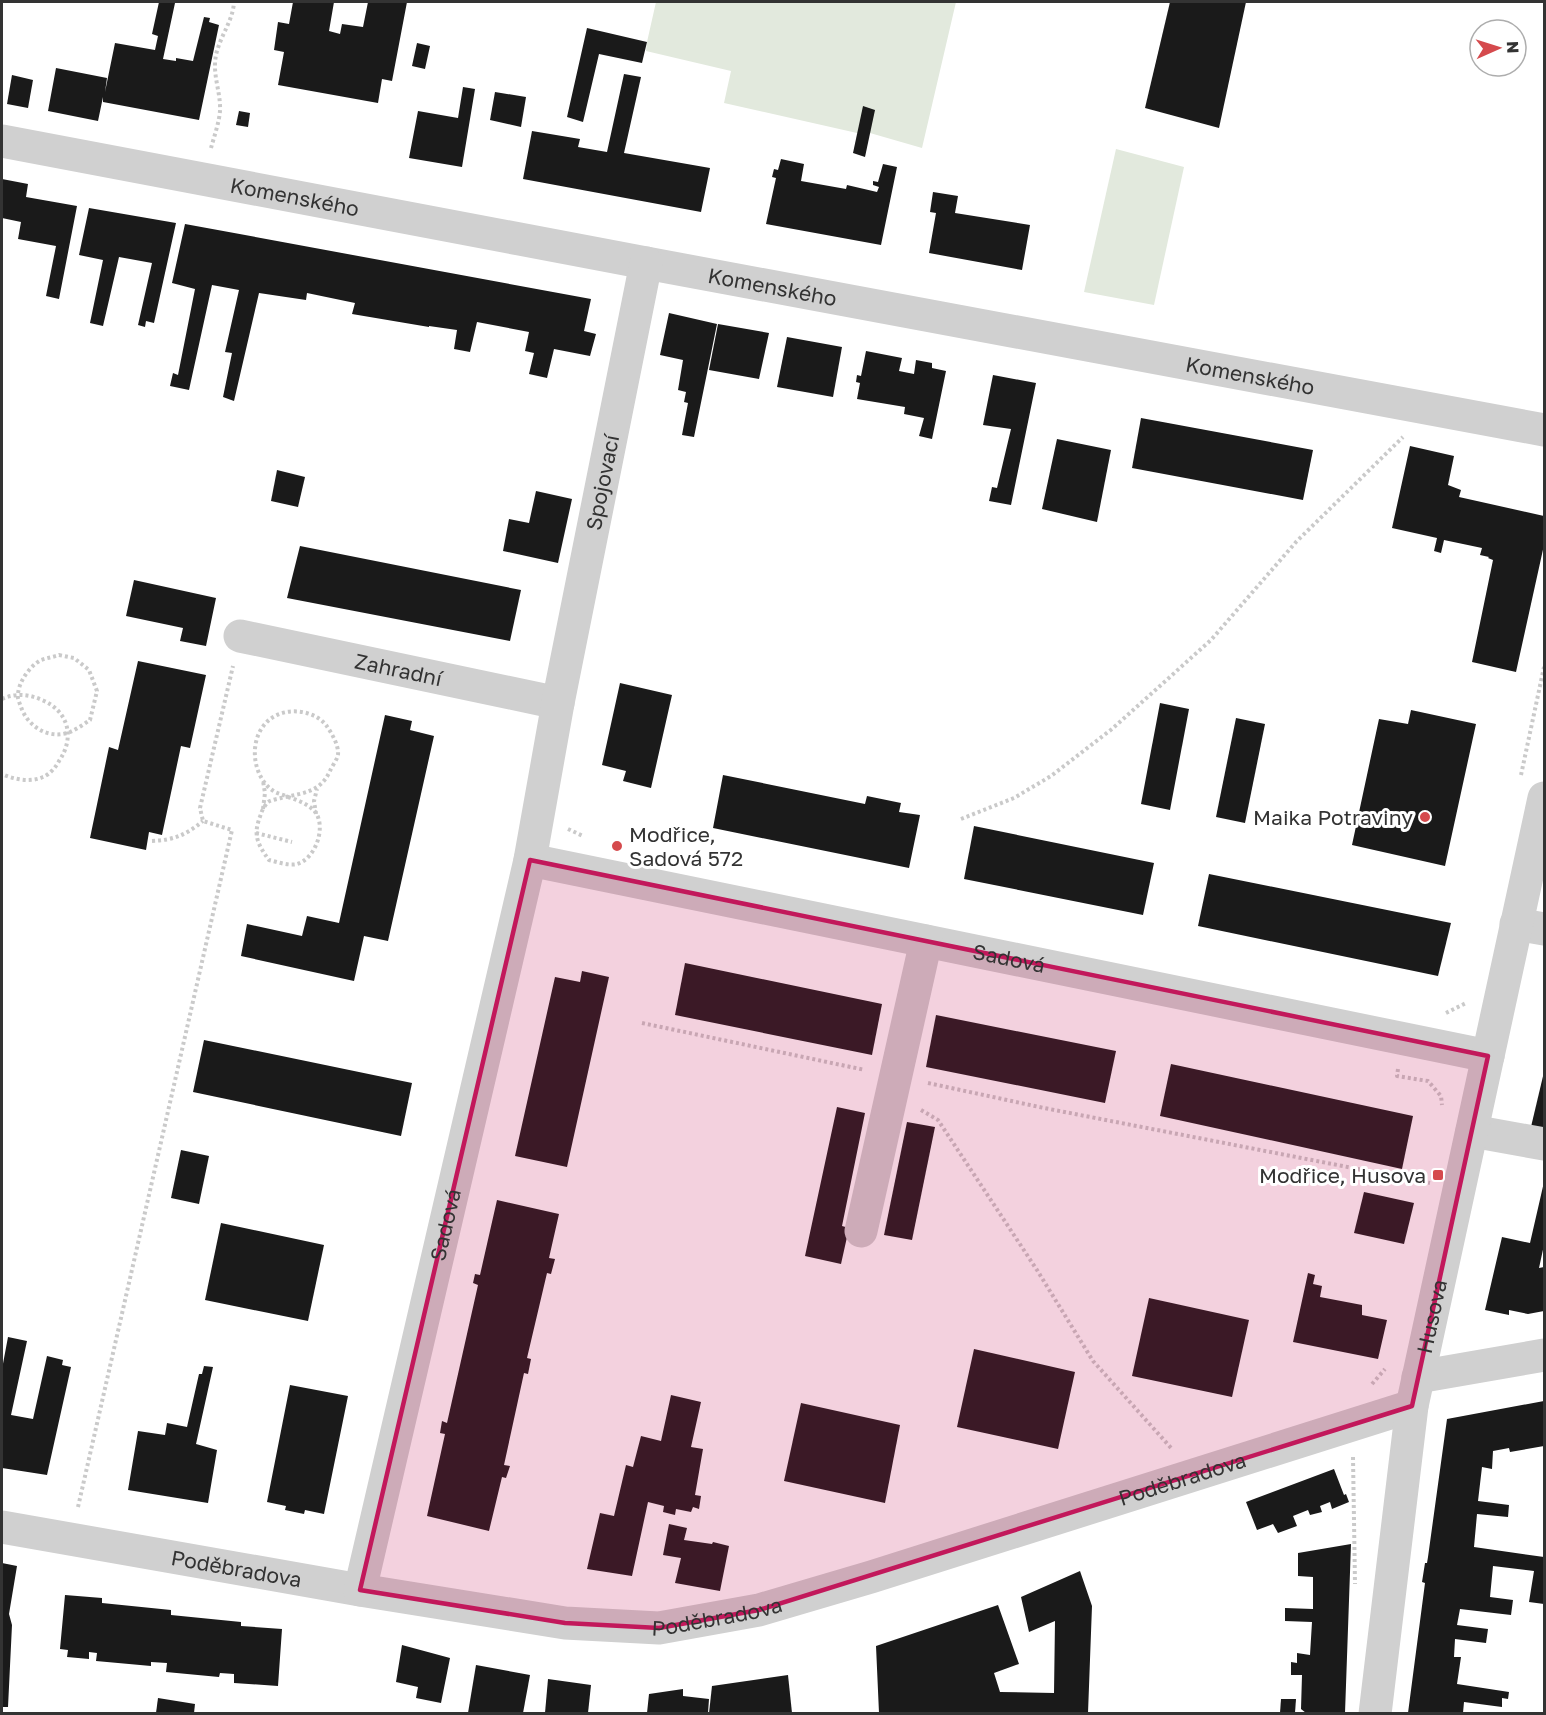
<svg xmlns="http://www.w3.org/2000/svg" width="1546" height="1715" viewBox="0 0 1546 1715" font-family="'Golos Text',sans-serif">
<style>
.green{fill:#e2e9dd}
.building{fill:#1a1a1a}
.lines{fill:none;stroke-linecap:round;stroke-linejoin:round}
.path{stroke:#cacaca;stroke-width:4;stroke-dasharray:3 3;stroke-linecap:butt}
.minor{stroke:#d0d0d0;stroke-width:33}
.marked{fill:#c2185b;fill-opacity:0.2;stroke:#c2185b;stroke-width:4.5;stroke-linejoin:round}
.poi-dot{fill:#d54a4d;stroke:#fff;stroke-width:2}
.labels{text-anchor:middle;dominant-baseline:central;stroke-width:6;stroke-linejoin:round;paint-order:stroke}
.street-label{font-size:21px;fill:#333;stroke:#fff}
.poi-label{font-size:21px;fill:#333;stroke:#fff;text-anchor:end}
</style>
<rect width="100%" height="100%" fill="#fff"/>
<g class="green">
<path d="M 656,2 L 956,2 L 922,148 L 870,133 L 857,133 L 724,103 L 731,71 L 646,51 L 647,42 Z"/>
<path d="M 1116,149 L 1184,167 L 1154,305 L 1084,292 Z"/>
</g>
<g class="building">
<path d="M 159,2 L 175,3 L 163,59 L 176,61 L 176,58 L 193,61 L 204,17 L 210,18 L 209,22 L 219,25 L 199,120 L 103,102 L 103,97 L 98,121 L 48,111 L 56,68 L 107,78 L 105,92 L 115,43 L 155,50 L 158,36 L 152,34 Z"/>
<path d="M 293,2 L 334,2 L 329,31 L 340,34 L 342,24 L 363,27 L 368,2 L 407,2 L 392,81 L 382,79 L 378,103 L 278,85 L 284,52 L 274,50 L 278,22 L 289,24 Z"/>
<path d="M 1170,2 L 1246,2 L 1219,128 L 1145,108 Z"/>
<path d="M 587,28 L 647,42 L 642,63 L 599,54 L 583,122 L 567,117 Z"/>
<path d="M 417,43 L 430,46 L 425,69 L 412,66 Z"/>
<path d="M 624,74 L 641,77 L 624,153 L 710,168 L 701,212 L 523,179 L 532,131 L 580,139 L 578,147 L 607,152 Z"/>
<path d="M 12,75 L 33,80 L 28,108 L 7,104 Z"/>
<path d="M 463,87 L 475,89 L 462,167 L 409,158 L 418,111 L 458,118 Z"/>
<path d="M 495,92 L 526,97 L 521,127 L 490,120 Z"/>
<path d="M 863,106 L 875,110 L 865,157 L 853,153 Z"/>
<path d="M 239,111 L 250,113 L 248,127 L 236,125 Z"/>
<path d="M 781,159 L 804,164 L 801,181 L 846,189 L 847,185 L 877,192 L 879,187 L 873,185 L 873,181 L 878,182 L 883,164 L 897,167 L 881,245 L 766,224 L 776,178 L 772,177 L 774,169 L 778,170 Z"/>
<path d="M 2,179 L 28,184 L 26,197 L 77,206 L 59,299 L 46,296 L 56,246 L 18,239 L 21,222 L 2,218 Z"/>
<path d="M 933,192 L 958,196 L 955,213 L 1030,225 L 1022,270 L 929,253 L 936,213 L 930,212 Z"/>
<path d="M 89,208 L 176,223 L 154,323 L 146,321 L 145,327 L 138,325 L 152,263 L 119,257 L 103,326 L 90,323 L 103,260 L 79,255 Z"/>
<path d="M 185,224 L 591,299 L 584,331 L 596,334 L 590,356 L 554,349 L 547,378 L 529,374 L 534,353 L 525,351 L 529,332 L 477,322 L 470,352 L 454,349 L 457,330 L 429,326 L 429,327 L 352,314 L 355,303 L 307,293 L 306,300 L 259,293 L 234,401 L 223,397 L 232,353 L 225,352 L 239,290 L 212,285 L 189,390 L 170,386 L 173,373 L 178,375 L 195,289 L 172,283 Z"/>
<path d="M 669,313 L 717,324 L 694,437 L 682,435 L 688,403 L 684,402 L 686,392 L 678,390 L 683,360 L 660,355 Z"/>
<path d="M 718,324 L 769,333 L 759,379 L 709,370 Z"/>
<path d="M 787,337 L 842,347 L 833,397 L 777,387 Z"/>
<path d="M 866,351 L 902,358 L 899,371 L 914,374 L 916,360 L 932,363 L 932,368 L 946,371 L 932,439 L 919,436 L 924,418 L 904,414 L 905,407 L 857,399 L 860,383 L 856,382 L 857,375 L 861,376 Z"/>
<path d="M 993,375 L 1036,383 L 1011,505 L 989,501 L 992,487 L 997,488 L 1011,429 L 983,425 Z"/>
<path d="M 1141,418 L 1313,450 L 1303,500 L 1132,468 Z"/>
<path d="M 1057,439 L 1111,450 L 1097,522 L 1042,509 Z"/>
<path d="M 1410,446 L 1454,456 L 1448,485 L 1461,490 L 1459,497 L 1544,516 L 1544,545 L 1516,672 L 1472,662 L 1493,560 L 1488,558 L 1489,557 L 1480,555 L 1482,548 L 1444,540 L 1441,553 L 1434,551 L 1437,538 L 1392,528 Z"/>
<path d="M 277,470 L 305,477 L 298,507 L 271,501 Z"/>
<path d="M 536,491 L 572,499 L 558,563 L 503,551 L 509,519 L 529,523 Z"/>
<path d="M 300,546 L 521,590 L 510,641 L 287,598 Z"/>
<path d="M 134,580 L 216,598 L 206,646 L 180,641 L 183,628 L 126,616 Z"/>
<path d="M 138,661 L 206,675 L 190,748 L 181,746 L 162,835 L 149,832 L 146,850 L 90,838 L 109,747 L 118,750 Z"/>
<path d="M 620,683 L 672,695 L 651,788 L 623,781 L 626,771 L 602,765 Z"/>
<path d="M 1160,703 L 1189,709 L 1170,810 L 1141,804 Z"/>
<path d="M 1411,710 L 1476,724 L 1445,866 L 1352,845 L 1379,719 L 1408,724 Z"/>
<path d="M 385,715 L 412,721 L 410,730 L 434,736 L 388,941 L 364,936 L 354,981 L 241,956 L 247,924 L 302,936 L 307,916 L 339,923 Z"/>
<path d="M 1236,718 L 1265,724 L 1245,823 L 1216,817 Z"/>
<path d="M 723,775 L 865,804 L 867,796 L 901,803 L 899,812 L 920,815 L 909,868 L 713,828 Z"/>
<path d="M 974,826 L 1154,863 L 1143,915 L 964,879 Z"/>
<path d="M 1209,874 L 1451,923 L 1438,976 L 1198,926 Z"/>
<path d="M 685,963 L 882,1004 L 872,1055 L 675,1015 Z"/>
<path d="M 582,971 L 609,977 L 567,1167 L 515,1156 L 555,977 L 580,982 Z"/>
<path d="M 936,1015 L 1116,1051 L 1105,1103 L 926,1067 Z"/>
<path d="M 204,1040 L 412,1083 L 401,1136 L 193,1092 Z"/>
<path d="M 1171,1064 L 1413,1116 L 1402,1169 L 1160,1116 Z"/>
<path d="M 1544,1072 L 1544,1134 L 1530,1131 Z"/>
<path d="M 837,1107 L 865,1113 L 842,1226 L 849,1228 L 841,1264 L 805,1256 Z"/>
<path d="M 907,1122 L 935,1127 L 912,1240 L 884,1235 Z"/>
<path d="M 181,1150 L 209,1156 L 199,1204 L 171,1198 Z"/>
<path d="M 1544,1182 L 1544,1245 L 1539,1268 L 1544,1267 L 1544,1311 L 1528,1314 L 1509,1310 L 1509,1315 L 1485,1310 L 1502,1237 L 1530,1243 Z"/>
<path d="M 1364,1192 L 1414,1203 L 1404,1244 L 1354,1233 Z"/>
<path d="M 497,1200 L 559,1214 L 549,1258 L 555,1259 L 551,1274 L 547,1273 L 527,1358 L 531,1359 L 528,1374 L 524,1373 L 504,1465 L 510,1466 L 506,1478 L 502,1477 L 489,1531 L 427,1516 L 445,1434 L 440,1433 L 442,1421 L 447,1423 L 478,1285 L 473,1283 L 475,1274 L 480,1275 Z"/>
<path d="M 221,1223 L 324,1245 L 308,1321 L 205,1300 Z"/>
<path d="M 1308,1273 L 1315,1275 L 1313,1284 L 1322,1286 L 1320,1297 L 1362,1305 L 1362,1315 L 1387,1320 L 1378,1359 L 1293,1342 Z"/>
<path d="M 1149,1298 L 1249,1320 L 1232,1397 L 1132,1376 Z"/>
<path d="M 8,1337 L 27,1341 L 11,1415 L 33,1419 L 47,1356 L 63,1360 L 62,1365 L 71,1367 L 47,1475 L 2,1468 L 2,1369 Z"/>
<path d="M 974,1349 L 1075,1372 L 1058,1449 L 957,1427 Z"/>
<path d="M 204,1366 L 213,1367 L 196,1444 L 217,1450 L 208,1503 L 128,1490 L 138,1431 L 165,1435 L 167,1423 L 187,1427 L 199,1374 L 202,1374 Z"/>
<path d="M 290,1385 L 348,1396 L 324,1514 L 305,1510 L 304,1514 L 285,1510 L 286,1506 L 267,1502 Z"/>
<path d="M 671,1395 L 701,1402 L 691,1447 L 703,1449 L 695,1495 L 701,1496 L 699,1509 L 693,1507 L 691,1512 L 676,1509 L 675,1515 L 663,1512 L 664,1506 L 648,1502 L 632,1576 L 587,1569 L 600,1513 L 614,1516 L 626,1465 L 633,1467 L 641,1436 L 661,1441 Z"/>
<path d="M 1544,1401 L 1544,1446 L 1510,1452 L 1509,1448 L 1493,1451 L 1492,1469 L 1482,1467 L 1478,1501 L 1509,1505 L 1508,1517 L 1477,1514 L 1474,1547 L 1544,1557 L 1544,1604 L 1529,1602 L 1534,1571 L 1493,1566 L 1490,1597 L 1513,1600 L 1511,1615 L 1460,1609 L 1457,1625 L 1488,1629 L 1486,1643 L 1455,1639 L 1454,1657 L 1461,1657 L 1457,1684 L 1509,1692 L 1508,1699 L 1502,1698 L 1502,1707 L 1464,1702 L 1463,1713 L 1408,1713 L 1425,1583 L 1422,1582 L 1425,1563 L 1427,1563 L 1428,1557 L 1447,1419 Z"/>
<path d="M 801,1403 L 900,1425 L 885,1503 L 784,1481 Z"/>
<path d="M 1334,1469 L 1344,1495 L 1346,1494 L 1349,1502 L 1332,1509 L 1330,1502 L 1320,1506 L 1322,1512 L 1310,1515 L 1308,1510 L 1293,1516 L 1297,1526 L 1278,1533 L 1273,1524 L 1257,1530 L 1246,1502 Z"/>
<path d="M 669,1524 L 687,1528 L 684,1540 L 712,1544 L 713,1542 L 729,1546 L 720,1591 L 675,1583 L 681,1558 L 663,1555 Z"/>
<path d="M 1351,1544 L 1345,1713 L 1306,1713 L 1301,1709 L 1302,1675 L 1291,1675 L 1291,1662 L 1297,1663 L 1297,1653 L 1310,1655 L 1312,1622 L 1285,1621 L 1285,1608 L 1313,1609 L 1313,1577 L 1298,1576 L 1298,1553 Z"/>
<path d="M 2,1563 L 17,1566 L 9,1614 L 12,1625 L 8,1707 L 2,1707 Z"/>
<path d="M 1080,1571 L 1092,1606 L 1088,1713 L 879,1713 L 876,1646 L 998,1605 L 1019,1664 L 994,1673 L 1000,1692 L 1054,1693 L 1055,1621 L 1029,1632 L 1021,1597 Z"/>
<path d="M 65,1595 L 102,1598 L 102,1603 L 171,1610 L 171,1615 L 241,1622 L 241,1626 L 282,1629 L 278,1686 L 234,1683 L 234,1674 L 220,1673 L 219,1677 L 166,1672 L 167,1663 L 151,1662 L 151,1666 L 96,1661 L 97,1653 L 89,1652 L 89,1659 L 67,1657 L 68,1650 L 60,1649 Z"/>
<path d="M 402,1645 L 450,1658 L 441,1703 L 416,1698 L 418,1687 L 396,1682 Z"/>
<path d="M 476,1665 L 530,1675 L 523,1713 L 468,1713 Z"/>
<path d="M 788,1675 L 792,1713 L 709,1713 L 712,1686 Z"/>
<path d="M 548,1679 L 591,1685 L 588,1713 L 545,1713 Z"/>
<path d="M 683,1689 L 683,1696 L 709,1699 L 708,1713 L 647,1713 L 649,1694 Z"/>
<path d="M 158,1698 L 195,1704 L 194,1713 L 156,1713 Z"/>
<path d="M 1281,1699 L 1296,1699 L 1295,1713 L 1280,1713 Z"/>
</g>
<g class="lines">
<g class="path">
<path d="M 211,148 C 214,137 219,123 220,111 C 221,92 212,75 216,55 C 220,36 233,21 234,2"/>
<path d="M 59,655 L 74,658 L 89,670 L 97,691 L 90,720 C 84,724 77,729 70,732 C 49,740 28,727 21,707 C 20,704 17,698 18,694 C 19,681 30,666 41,660 C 47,658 53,657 59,655 Z"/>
<path d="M 2,699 C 15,693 29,694 42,700 C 69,711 75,738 59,761 C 56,767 49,775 43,777 C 30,783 13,779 2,774"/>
<path d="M 1521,775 L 1544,667"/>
<path d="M 288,797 C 298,800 310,805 316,813 C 326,829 315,859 297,864 C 289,866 277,862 269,860 C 256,842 253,834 261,814 C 262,810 265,805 268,802 C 271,800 277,799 281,798 C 302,793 320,793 330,771 C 332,766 337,760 338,755 C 339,745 331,732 326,725 C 312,708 280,706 265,724 C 248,743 253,779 275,792 C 279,794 284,795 288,797"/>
<path d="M 263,809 L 265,793 L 263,781"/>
<path d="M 316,814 L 314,801 L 317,789"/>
<path d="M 961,819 L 1014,798 L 1051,776 L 1112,729 L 1211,640 L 1296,542 L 1403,437"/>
<path d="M 568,829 L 583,836"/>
<path d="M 256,833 L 292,842"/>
<path d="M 152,841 C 174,840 186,835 203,821"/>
<path d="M 1446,1013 L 1466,1003"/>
<path d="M 642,1023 L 865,1070"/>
<path d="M 1398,1069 L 1397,1076 L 1428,1081 L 1441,1096 L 1442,1105"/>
<path d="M 928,1083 L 1044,1108 L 1430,1183"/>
<path d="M 921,1110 L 938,1120 L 1037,1270 L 1093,1361 L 1172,1449"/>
<path d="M 1372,1384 L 1385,1369"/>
<path d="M 1353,1457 L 1355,1584"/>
<path d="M 78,1507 L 232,830 L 203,821 L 200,808 L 233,666"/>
</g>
<g class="minor">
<path id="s1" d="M 2,141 L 646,263 L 1544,430"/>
<path id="s2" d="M 240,636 L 558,703"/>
<path id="s3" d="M 530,860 L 1488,1056"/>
<path d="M 1516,924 L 1544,929"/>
<path d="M 1472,1131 L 1544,1144"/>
<path d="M 861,1231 L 926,941"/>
<path d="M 1418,1377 L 1544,1355"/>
<path id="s4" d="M 2,1527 L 360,1590 L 565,1623 L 659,1628 L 759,1610 L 871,1577 L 1412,1406"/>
<path id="s5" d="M 360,1590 L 530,860 L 558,703 L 646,263"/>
<path id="s6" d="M 1375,1714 L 1412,1406 L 1544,798"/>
</g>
</g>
<path class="marked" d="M 530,860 L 1488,1056 L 1412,1406 L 759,1610 L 659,1628 L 565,1623 L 360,1590 Z"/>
<g class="poi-dot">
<circle cx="1425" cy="817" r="6"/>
<circle cx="617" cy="846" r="6"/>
<rect x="1432" y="1169" width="12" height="12" rx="3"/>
</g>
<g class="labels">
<g class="street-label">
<text stroke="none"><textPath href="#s1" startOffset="298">Komenského</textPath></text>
<text stroke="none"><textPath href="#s1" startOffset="784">Komenského</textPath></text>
<text stroke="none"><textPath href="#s1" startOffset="1270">Komenského</textPath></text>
<text stroke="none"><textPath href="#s5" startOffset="1134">Spojovací</textPath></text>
<text stroke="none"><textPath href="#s2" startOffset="162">Zahradní</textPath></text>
<text stroke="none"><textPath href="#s3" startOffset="489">Sadová</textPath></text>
<text stroke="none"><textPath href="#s5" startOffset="375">Sadová</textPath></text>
<text stroke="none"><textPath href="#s6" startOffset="402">Husova</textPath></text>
<text stroke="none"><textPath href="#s4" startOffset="1210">Poděbradova</textPath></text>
<text stroke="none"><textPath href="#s4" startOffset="238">Poděbradova</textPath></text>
<text stroke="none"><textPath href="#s4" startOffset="724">Poděbradova</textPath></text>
</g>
<g class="poi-label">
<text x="1413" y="817">Maika Potraviny</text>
<text x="629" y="834" text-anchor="start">Modřice,<tspan x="629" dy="24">Sadová 572</tspan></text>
<text x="1426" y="1175">Modřice, Husova</text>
</g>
</g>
<rect width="1546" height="1715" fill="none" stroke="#333333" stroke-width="6"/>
<g transform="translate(1498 48) rotate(87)"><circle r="28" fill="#ffffff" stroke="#adadad" stroke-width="1.5"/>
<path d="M0-4.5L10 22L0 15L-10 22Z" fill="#d54a4d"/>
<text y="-9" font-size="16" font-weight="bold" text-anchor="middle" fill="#333333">N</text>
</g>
</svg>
